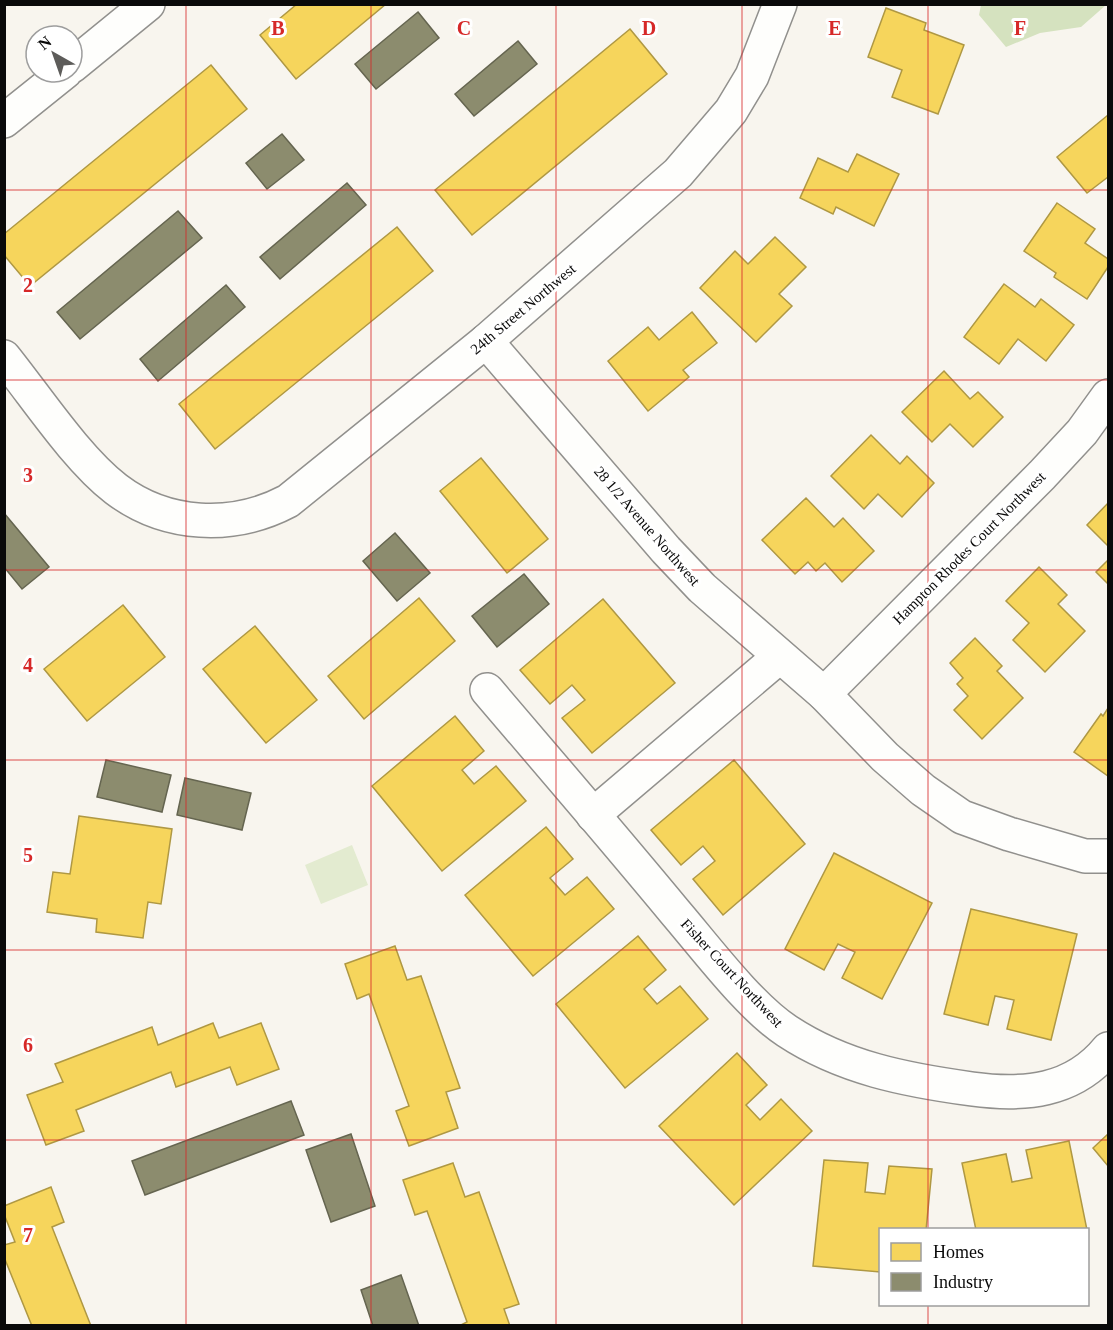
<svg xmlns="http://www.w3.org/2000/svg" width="1113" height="1330" viewBox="0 0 1113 1330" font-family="'Times New Roman',serif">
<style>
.green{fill:#e3ebd0}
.forest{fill:#d5e2bf}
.homes{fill:#f6d55c;stroke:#af9843;stroke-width:1.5}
.industry{fill:#8c8c6e;stroke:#656550;stroke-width:1.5}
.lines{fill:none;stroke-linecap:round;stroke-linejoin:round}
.minor-casing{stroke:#91908d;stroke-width:36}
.minor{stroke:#fefefc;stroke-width:33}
.grid{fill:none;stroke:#d62828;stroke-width:1.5;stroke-opacity:0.55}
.labels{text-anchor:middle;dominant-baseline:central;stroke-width:6;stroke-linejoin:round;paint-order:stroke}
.street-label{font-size:15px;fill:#0a0a0a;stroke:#fff}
.grid-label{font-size:20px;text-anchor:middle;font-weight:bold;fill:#d62828;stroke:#fff;stroke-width:6;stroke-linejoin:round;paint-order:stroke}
</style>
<rect width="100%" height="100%" fill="#f8f5ee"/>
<path class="green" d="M 352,845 L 368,885 L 321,904 L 305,865 Z"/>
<path class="forest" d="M 981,5 L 981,4 L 1106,5 L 1081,27 L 1040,33 L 1006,47 L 979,15 Z"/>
<g class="homes">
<path d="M 297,4 L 386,4 L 296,79 L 260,35 Z"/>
<path d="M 886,8 L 926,23 L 924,30 L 964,45 L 938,114 L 892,97 L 902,70 L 868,57 Z"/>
<path d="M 630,29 L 667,74 L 472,235 L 435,190 Z"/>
<path d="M 211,65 L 247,109 L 30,286 L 4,255 L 4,234 Z"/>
<path d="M 1108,115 L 1108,177 L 1087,193 L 1057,157 Z"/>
<path d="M 857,154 L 899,174 L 874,226 L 836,207 L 833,214 L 800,198 L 818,158 L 848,172 Z"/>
<path d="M 1057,203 L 1095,229 L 1085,243 L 1108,259 L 1108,267 L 1087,299 L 1054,277 L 1056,273 L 1024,251 Z"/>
<path d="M 397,227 L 433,271 L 215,449 L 179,404 Z"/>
<path d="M 775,237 L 806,267 L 779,294 L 792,306 L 756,342 L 700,288 L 735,251 L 748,264 Z"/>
<path d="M 1004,284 L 1035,307 L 1041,299 L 1074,325 L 1046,361 L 1018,339 L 999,364 L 964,337 Z"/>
<path d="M 692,312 L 717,343 L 683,370 L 689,377 L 648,411 L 608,361 L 648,327 L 659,340 Z"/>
<path d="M 944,371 L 970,399 L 978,392 L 1003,417 L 973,447 L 950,424 L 932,442 L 902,412 Z"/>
<path d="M 871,435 L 900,464 L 907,456 L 934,483 L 902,517 L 878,494 L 864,509 L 831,476 Z"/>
<path d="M 481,458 L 548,539 L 507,573 L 440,491 Z"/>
<path d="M 806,498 L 834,527 L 843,518 L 874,551 L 842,582 L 825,563 L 816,571 L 808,562 L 795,574 L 762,540 Z"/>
<path d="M 1108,503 L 1108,546 L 1087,525 Z"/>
<path d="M 1108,560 L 1108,584 L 1096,572 Z"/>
<path d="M 1039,567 L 1067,595 L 1058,604 L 1085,631 L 1045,672 L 1013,640 L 1029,623 L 1006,601 Z"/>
<path d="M 419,598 L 455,641 L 364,719 L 328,676 Z"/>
<path d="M 603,599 L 675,683 L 592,753 L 562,718 L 585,700 L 572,685 L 550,704 L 520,670 Z"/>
<path d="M 123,605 L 165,657 L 87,721 L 44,669 Z"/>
<path d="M 255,626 L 317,700 L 266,743 L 203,669 Z"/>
<path d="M 975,638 L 1002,666 L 997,671 L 1023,698 L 982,739 L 954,710 L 968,696 L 957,684 L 963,678 L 950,663 Z"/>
<path d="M 1108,708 L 1108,776 L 1074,752 L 1101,714 L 1103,716 Z"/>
<path d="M 455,716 L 484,751 L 462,770 L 474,784 L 496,766 L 526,801 L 442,871 L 372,786 Z"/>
<path d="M 734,760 L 805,844 L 723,915 L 693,879 L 715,861 L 703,846 L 681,865 L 651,830 Z"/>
<path d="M 79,816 L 172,829 L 161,904 L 148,902 L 143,938 L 96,932 L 97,919 L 47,912 L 53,872 L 70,874 Z"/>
<path d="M 546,827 L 573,859 L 550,878 L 565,895 L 587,877 L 614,909 L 533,976 L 465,895 Z"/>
<path d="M 834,853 L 932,903 L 882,999 L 842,978 L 855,952 L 838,944 L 824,970 L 785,949 Z"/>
<path d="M 971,909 L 1077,934 L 1051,1040 L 1007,1029 L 1014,1000 L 995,996 L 988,1025 L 944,1014 Z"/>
<path d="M 638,936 L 666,970 L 644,989 L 657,1004 L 680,986 L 708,1019 L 625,1088 L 556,1004 Z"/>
<path d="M 395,946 L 407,980 L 421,976 L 460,1088 L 446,1092 L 458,1128 L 409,1146 L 396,1111 L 409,1106 L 369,994 L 357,999 L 345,964 Z"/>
<path d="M 213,1023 L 219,1038 L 261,1023 L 279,1069 L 237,1085 L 230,1067 L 176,1087 L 171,1072 L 76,1110 L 84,1131 L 46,1145 L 27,1095 L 63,1082 L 55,1064 L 152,1027 L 158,1045 Z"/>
<path d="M 737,1053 L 767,1085 L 746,1105 L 760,1120 L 781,1099 L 812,1131 L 734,1205 L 659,1126 Z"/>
<path d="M 1108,1134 L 1108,1166 L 1093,1148 Z"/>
<path d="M 1069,1141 L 1087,1230 L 976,1230 L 962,1163 L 1006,1154 L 1012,1182 L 1032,1178 L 1026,1150 Z"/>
<path d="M 824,1160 L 868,1163 L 865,1192 L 885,1194 L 889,1166 L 932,1169 L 926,1230 L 880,1230 L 880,1272 L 813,1266 Z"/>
<path d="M 453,1163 L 465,1197 L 479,1192 L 519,1304 L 504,1309 L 510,1326 L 459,1326 L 467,1322 L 427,1211 L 415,1215 L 403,1180 Z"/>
<path d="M 51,1187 L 64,1222 L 52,1227 L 91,1326 L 32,1326 L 4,1257 L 4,1245 L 15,1242 L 4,1214 L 4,1206 Z"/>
</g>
<g class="industry">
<path d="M 418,12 L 439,38 L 376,89 L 355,64 Z"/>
<path d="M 518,41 L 537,64 L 474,116 L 455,94 Z"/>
<path d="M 282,134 L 304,160 L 267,189 L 246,163 Z"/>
<path d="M 347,183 L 366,205 L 280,279 L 260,257 Z"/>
<path d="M 178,211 L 202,238 L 80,339 L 57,312 Z"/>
<path d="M 226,285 L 245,307 L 158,381 L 140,359 Z"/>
<path d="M 4,513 L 49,567 L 22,589 L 4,567 Z"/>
<path d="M 395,533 L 430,573 L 397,601 L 363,561 Z"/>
<path d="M 524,574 L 549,604 L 497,647 L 472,616 Z"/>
<path d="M 106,760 L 171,775 L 162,812 L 97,797 Z"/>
<path d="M 185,778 L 251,793 L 242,830 L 177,815 Z"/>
<path d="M 291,1101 L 304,1135 L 145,1195 L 132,1161 Z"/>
<path d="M 351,1134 L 375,1206 L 331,1222 L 306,1150 Z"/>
<path d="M 401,1275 L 419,1326 L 373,1326 L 361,1290 Z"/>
</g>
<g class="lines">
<g class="minor-casing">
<g id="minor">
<path d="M 72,66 L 148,4"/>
<path d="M 4,121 L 65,72"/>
<path d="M 486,341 L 666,550 L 702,588 L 824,694 L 885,757 L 923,790 L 962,817 L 1009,834 L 1085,856 L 1108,856"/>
<path d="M 4,357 C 37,398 76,458 116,489 C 166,527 233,530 288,501 L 486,341 L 678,173 L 731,111 L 752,76 L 780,4"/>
<path d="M 487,690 C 550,764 613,837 675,912 C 705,947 749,1006 787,1031 C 843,1068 906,1080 972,1089 C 1024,1096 1073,1092 1108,1049"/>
<path d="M 824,694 L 1042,475 L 1082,432 L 1108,396"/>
<path d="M 593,815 L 779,657"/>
</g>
</g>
<use href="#minor" class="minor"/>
</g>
<path class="grid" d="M 186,4 L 186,1326M 371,4 L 371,1326M 556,4 L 556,1326M 742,4 L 742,1326M 928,4 L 928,1230M 4,190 L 1108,190M 4,380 L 1108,380M 4,570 L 1108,570M 4,760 L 1108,760M 4,950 L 1108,950M 4,1140 L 1108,1140M 928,1304 L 928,1326"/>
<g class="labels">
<g class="street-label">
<text transform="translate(523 309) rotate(-40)">24th Street Northwest</text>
<text transform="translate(647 526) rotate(49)">28 1/2 Avenue Northwest</text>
<text transform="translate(969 548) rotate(-45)">Hampton Rhodes Court Northwest</text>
<text transform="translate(732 973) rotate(47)">Fisher Court Northwest</text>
</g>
</g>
<g class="grid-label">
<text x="278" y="35">B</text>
<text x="464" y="35">C</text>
<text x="649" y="35">D</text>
<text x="835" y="35">E</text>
<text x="1020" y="35">F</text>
<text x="28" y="292">2</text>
<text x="28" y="482">3</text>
<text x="28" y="672">4</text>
<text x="28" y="862">5</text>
<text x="28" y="1052">6</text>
<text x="28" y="1242">7</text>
</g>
<rect width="1113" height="1330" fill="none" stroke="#0a0a0a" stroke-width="12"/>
<rect x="879" y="1228" width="210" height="78" fill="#ffffff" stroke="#9d9d9d" stroke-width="1.5"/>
<rect x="891" y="1243" width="30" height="18" fill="#f6d55c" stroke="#9d9d9d" stroke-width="1.5"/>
<text x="933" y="1258" font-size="18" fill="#0a0a0a">Homes</text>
<rect x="891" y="1273" width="30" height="18" fill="#8c8c6e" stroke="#9d9d9d" stroke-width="1.5"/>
<text x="933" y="1288" font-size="18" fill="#0a0a0a">Industry</text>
<g transform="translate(54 54) rotate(320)"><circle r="28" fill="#ffffff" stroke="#9d9d9d" stroke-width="1.5"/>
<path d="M0-4.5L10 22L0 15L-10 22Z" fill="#5d5c5a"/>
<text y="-9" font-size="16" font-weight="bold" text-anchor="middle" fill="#0a0a0a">N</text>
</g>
</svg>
